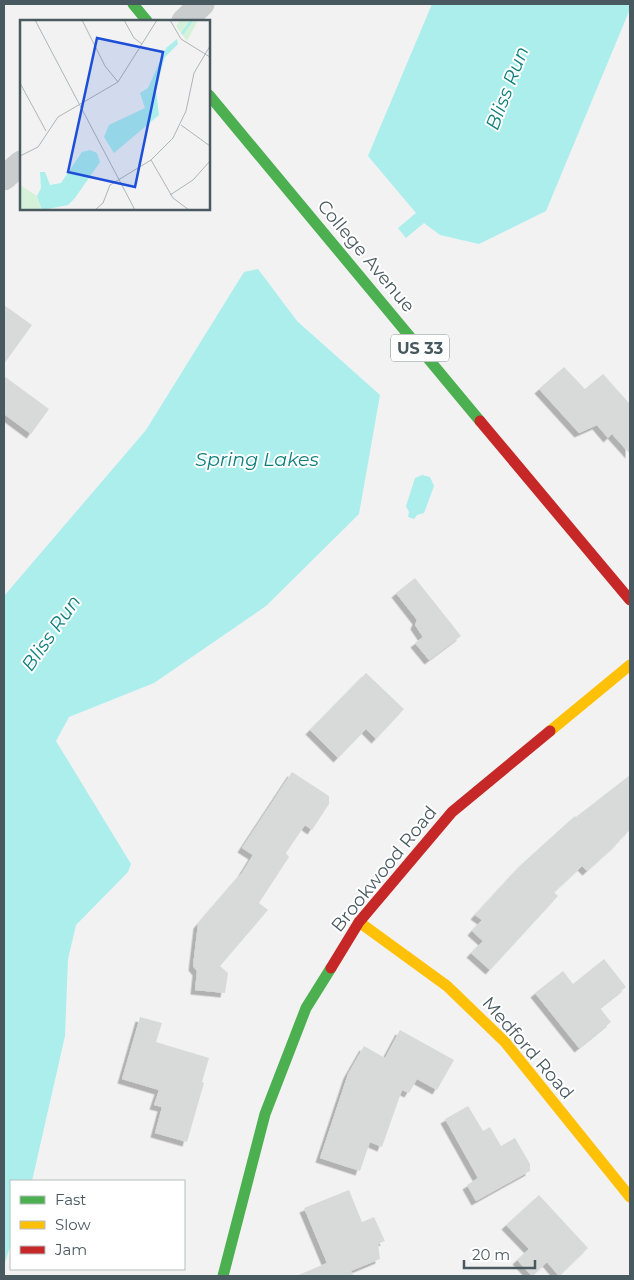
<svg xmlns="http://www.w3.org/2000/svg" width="634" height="1280" viewBox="0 0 634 1280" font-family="Montserrat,sans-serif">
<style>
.water{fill:#abeeec}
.building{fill:#d8dada;filter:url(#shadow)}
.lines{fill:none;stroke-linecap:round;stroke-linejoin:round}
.street{stroke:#c9cdcd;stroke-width:25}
.fast{stroke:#4caf50;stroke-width:11}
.slow{stroke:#ffc107;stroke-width:11}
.jam{stroke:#c62828;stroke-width:11}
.labels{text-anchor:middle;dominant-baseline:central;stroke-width:4;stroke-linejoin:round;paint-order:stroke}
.shield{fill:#fff;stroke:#7f8b8f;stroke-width:1}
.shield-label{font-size:16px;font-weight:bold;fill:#48595f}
.street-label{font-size:18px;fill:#48595f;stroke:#fff}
.water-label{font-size:19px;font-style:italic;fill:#0d807c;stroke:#fff}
.inset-river{fill:none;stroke:#abeeec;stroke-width:2.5}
.inset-road{fill:none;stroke:#aeb5b7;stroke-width:1}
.view{fill:#1d4ed8;fill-opacity:0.15;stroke:#1d4ed8;stroke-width:2.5}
.inset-edge{fill:none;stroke:#48595f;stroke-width:2.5}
</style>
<defs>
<filter id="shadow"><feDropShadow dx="-4.5" dy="4.5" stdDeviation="0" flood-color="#0004"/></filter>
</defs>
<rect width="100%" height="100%" fill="#f2f2f2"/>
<g class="water">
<path d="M 432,4 L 630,4 L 630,9 L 546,211 L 479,244 L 440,235 L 424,223 L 406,238 L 398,228 L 416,213 L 368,156 Z"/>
<path d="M 258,269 L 297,321 L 380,395 L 359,514 L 266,606 L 154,683 L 69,717 L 56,741 L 131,864 L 128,872 L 76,925 L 68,959 L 65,1036 L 32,1181 L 11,1181 L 11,1243 L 4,1266 L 4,596 L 146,430 L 244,272 Z"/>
<path d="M 422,475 L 430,477 L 434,486 L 424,513 L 417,515 L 414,519 L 408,517 L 409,512 L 406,506 L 415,478 Z"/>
</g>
<g class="building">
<path d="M 4,305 L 32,325 L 4,364 Z"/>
<path d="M 564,367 L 585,389 L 603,374 L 630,404 L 630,454 L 612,434 L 608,438 L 597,425 L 579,433 L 539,389 Z"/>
<path d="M 4,376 L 49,409 L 31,434 L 4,414 Z"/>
<path d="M 415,578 L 461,636 L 429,660 L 415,643 L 423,637 L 415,625 L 417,620 L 396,593 Z"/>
<path d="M 366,673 L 404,709 L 376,739 L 366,729 L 338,758 L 310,730 Z"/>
<path d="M 292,772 L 329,796 L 329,804 L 312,830 L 305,825 L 286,853 L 289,857 L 259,903 L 268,910 L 220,966 L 228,973 L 225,993 L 195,990 L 197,971 L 193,966 L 198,924 L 242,873 L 253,855 L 242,848 Z"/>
<path d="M 630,775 L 630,830 L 619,840 L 620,841 L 587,871 L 582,866 L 554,892 L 558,896 L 490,970 L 471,953 L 483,941 L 472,931 L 482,920 L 475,915 L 523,863 L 575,816 L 576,817 Z"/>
<path d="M 604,959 L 626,987 L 600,1008 L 611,1022 L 579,1048 L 535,993 L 563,971 L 573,984 Z"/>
<path d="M 140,1017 L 162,1023 L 156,1042 L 209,1058 L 202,1082 L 204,1083 L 187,1142 L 155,1133 L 162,1107 L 154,1105 L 159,1090 L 122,1079 Z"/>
<path d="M 400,1030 L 454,1060 L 437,1090 L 417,1079 L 409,1093 L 402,1090 L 382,1147 L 370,1142 L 360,1171 L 320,1158 L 348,1074 L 364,1046 L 385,1058 Z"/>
<path d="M 468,1106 L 483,1131 L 490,1127 L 501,1146 L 515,1138 L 530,1164 L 530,1171 L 476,1201 L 467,1185 L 478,1178 L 445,1119 Z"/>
<path d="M 349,1190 L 362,1222 L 374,1217 L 385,1241 L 378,1244 L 380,1259 L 351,1271 L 354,1276 L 296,1276 L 327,1263 L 304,1208 Z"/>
<path d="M 539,1195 L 588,1248 L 559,1276 L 547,1262 L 532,1276 L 517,1260 L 529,1249 L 506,1225 Z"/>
</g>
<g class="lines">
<g class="street">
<path d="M 184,21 L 202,4"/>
<path d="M 4,178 L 21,163"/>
</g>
<g class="fast">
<path d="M 133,4 L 147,21"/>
<path d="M 209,95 L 480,421"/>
<path d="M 223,1276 L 265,1114 L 306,1008 L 331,968"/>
</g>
<g class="slow">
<path d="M 550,731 L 630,665"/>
<path d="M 359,922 L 447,986 L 505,1042 L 630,1197"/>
</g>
<g class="jam">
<path d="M 480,421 L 630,600"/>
<path d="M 331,968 L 359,922 L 452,812 L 550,731"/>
</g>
</g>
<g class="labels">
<rect class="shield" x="391" y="334.5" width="58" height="27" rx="4"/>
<g class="shield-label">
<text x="420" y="348">US 33</text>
</g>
<g class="street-label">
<text transform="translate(366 256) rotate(50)">College Avenue</text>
<text transform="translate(384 869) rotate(-51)">Brookwood Road</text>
<text transform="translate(528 1048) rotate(49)">Medford Road</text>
</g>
<g class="water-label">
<text transform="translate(507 88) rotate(-69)">Bliss Run</text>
<text x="257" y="459">Spring Lakes</text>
<text transform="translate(51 633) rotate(-55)">Bliss Run</text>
</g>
</g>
<g transform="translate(20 20)">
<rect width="190" height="190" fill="#f2f2f2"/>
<path d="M 161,0 L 178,0 L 167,21 L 156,6 ZM 0,165 L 17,176 L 22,190 L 0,190 Z" fill="#d6f1da"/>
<path d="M 157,19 L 158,24 L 145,37 L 142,47 L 136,70 L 139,95 L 94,133 L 84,117 L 89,105 L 125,88 L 120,73 L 128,68 L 146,28 ZM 70,130 L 77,133 L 80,142 L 55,178 L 48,185 L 22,190 L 17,176 L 21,168 L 20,152 L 25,152 L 30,165 L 41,163 L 62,132 Z" fill="#abeeec"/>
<path class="inset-river" d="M 162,14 L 172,0"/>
<path class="inset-road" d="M 15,0 L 115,190M 62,0 L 85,46 L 98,62M 104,0 L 114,18 L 122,24M 150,0 L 161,19 L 190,37M 0,63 L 26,111M 161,105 L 190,126M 0,136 L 18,127 L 38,97 L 98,62 L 137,0M 131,140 L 153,178 L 169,190M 150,175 L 173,160 L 190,141M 75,190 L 83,183 L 90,165 L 131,140 L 153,118 L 166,91 L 174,53 L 190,26"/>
<path class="view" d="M 77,18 L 143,32 L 115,167 L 48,152 Z"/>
<rect width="190" height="190" class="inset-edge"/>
</g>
<rect width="634" height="1280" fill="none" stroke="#48595f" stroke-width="10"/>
<rect x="10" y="1180" width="175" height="90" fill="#ffffff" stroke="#b6bdbf"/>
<rect x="20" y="1196" width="25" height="8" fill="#4caf50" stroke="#b6bdbf"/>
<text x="55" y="1205" font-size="15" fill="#48595f">Fast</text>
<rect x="20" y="1221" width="25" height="8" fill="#ffc107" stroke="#b6bdbf"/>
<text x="55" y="1230" font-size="15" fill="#48595f">Slow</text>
<rect x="20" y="1246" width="25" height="8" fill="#c62828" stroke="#b6bdbf"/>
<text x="55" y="1255" font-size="15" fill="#48595f">Jam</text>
<path d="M464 1260v8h71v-8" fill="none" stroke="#48595f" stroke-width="2.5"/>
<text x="472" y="1260" font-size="15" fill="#48595f" stroke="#ffffff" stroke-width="4" paint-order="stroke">20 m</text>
</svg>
